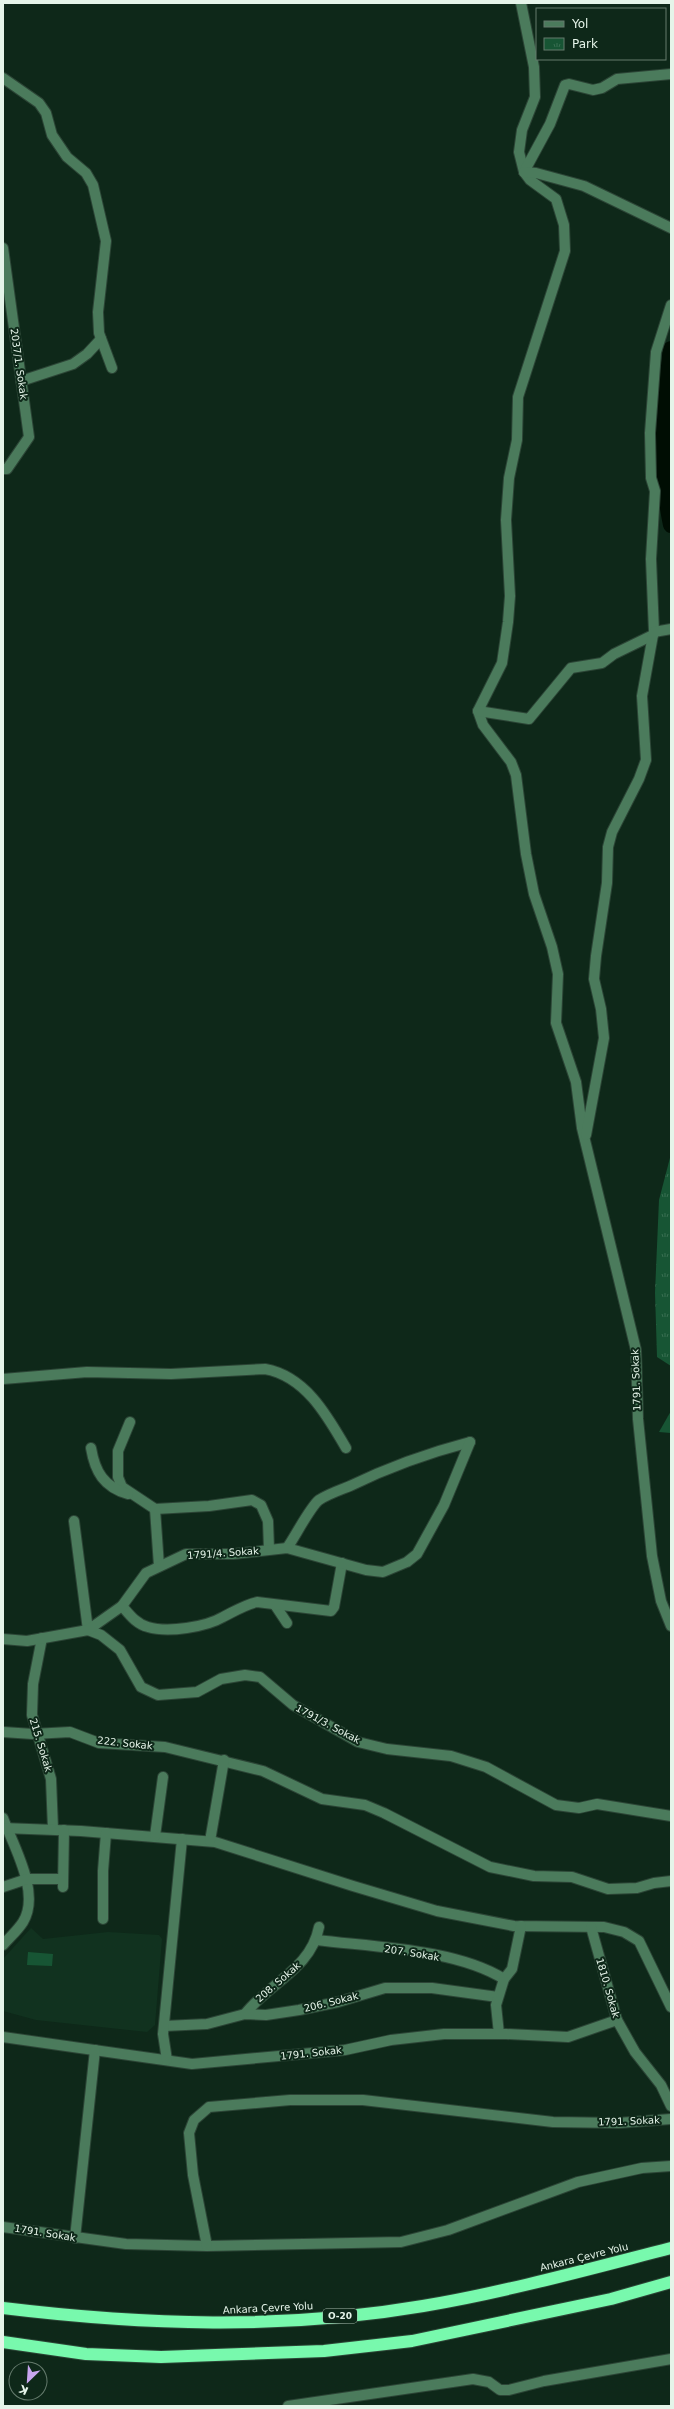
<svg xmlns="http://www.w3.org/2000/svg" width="674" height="2409" viewBox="0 0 674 2409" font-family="'DejaVu Sans',sans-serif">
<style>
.built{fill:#11321f}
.park{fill:url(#park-tufts)}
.pitch{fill:#175534}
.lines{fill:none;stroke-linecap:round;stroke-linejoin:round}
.river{stroke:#000d03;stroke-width:16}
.minor-casing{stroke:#2c4536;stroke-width:12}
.highway-casing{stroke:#2c4536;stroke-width:14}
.minor{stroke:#4b7b5c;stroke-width:10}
.highway{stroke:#78f9ad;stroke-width:12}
.labels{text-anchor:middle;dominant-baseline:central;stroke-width:4;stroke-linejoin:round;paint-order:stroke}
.shield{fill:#0e2819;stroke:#a4b7ab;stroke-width:1}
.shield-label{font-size:9px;font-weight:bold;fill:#e5f4e9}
.street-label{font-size:10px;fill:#e5f4e9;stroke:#0e2819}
</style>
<defs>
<pattern id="park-tufts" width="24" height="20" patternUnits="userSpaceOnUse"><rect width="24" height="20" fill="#175534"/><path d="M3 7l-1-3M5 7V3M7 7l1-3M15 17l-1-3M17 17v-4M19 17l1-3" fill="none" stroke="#396e51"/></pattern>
</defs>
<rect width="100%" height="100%" fill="#0e2819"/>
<path class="built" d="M 31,1928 L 43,1939 L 108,1932 L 159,1935 L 162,1939 L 155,2025 L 147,2032 L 36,2020 L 3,2011 L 3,1959 Z"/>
<g class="park">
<path d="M 671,1154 L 671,1366 L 657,1357 L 655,1293 L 659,1200 Z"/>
<path d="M 671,1411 L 671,1433 L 659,1432 Z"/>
</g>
<path class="pitch" d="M 28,1952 L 53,1954 L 52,1966 L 27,1965 Z"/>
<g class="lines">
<path class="river" d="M 671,349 C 662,408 659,466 671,525"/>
<g class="minor-casing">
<g id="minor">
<path d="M 521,3 L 534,67 L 535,97 L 522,130 L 519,152 L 524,172 L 530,180 L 556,199 L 564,225 L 565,251 L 518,397 L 517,440 L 509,478 L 506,520 L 510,596 L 508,622 L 502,663 L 478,711 L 483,725 L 511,762 L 516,775 L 526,854 L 534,894 L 552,947 L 558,974 L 556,1023 L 576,1082 L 582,1128 L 636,1350 L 638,1419 L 652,1556 L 661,1601 L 671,1626"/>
<path d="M 3,78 L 39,103 L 46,113 L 52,135 L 67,157 L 86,173 L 93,185 L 106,241 L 98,312 L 99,333 L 112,368"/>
<path d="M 524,172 L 550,124 L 565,85 L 569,84 L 593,90 L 602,88 L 617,79 L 671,74"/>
<path d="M 524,172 L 536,173 L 584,186 L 671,228"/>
<path d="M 3,248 L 29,437 L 7,469 L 3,469"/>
<path d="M 21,381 L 73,364 L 87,354 L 101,339"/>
<path d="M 654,632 L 651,559 L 655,491 L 651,478 L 650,433 L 656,352 L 671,305"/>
<path d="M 478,711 L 529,719 L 571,668 L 602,663 L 614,654 L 653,635"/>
<path d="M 586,1135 L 604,1038 L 601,1009 L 594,979 L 596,956 L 607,883 L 608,847 L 612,832 L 639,779 L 646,760 L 642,696 L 653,635 L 654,632 L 671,629"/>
<path d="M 3,1379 L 87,1372 L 171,1374 L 265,1369 C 305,1376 327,1415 346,1448"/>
<path d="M 130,1422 L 118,1451 L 118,1477 L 122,1487 L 155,1509 L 209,1506 L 252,1500 L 261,1505 L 268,1521 L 269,1549"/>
<path d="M 91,1448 C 95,1472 104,1487 128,1494"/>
<path d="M 155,1509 L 159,1566"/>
<path d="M 74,1521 L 88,1630"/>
<path d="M 287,1548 C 295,1537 310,1507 319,1500 C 328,1494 340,1490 350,1486 C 389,1467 428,1453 470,1442"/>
<path d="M 275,1605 L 287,1623"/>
<path d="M 122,1606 C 129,1614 136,1624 148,1627 C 168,1633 206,1627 223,1617 C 235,1611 244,1605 257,1602 L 331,1611 L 334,1607 L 342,1563"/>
<path d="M 88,1630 L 101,1635 L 120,1650 L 141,1687 L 158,1695 L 197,1692 L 221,1679 L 245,1675 L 260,1677 L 293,1705 L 358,1742 L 387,1749 L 451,1756 L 486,1767 L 556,1805 L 579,1808 L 597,1804 L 671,1816"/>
<path d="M 42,1638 L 33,1684 L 32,1715 L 51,1779 L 53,1829"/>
<path d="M 3,1639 L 27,1641 L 88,1630 L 122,1606 L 146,1573 L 186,1554 L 233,1554 L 287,1548 L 366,1570 L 383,1572 L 407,1562 L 417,1554 L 444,1505 L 470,1442"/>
<path d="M 3,1732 L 33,1734 L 70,1732 L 99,1743 L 165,1747 L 263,1771 L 322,1799 L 365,1805 L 384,1813 L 490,1867 L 534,1876 L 572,1877 L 608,1889 L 637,1888 L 654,1883 L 671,1881"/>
<path d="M 3,1818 C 13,1845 41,1893 23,1922 C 18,1930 10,1937 3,1945"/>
<path d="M 3,1828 L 81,1831 L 215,1842 L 353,1886 L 437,1911 L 514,1926 L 604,1927 L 624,1932 L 639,1941 L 671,2007"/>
<path d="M 155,1836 L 163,1777"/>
<path d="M 210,1841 L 224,1760"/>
<path d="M 3,1887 L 27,1879 L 63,1879"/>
<path d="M 63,1887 L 64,1830"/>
<path d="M 103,1919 L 103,1871 L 106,1833"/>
<path d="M 591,1927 L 617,2020 L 635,2052 L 661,2085 L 671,2106"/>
<path d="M 317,1940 C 373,1947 456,1949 504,1979"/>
<path d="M 245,2014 C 269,1983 311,1969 319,1927"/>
<path d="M 164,2026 L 207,2024 L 245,2014 L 266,2015 L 299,2010 L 338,2002 L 385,1988 L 432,1988 L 498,1997"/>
<path d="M 499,2034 L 496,2005 L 504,1979 L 512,1969 L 521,1926"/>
<path d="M 3,2037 L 192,2064 L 345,2050 L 391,2040 L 444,2034 L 506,2034 L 568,2037 L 617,2020"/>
<path d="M 167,2060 L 163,2034 L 182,1839"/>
<path d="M 3,2227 L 126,2244 L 207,2246 L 401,2242 L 448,2230 L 578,2182 L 642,2168 L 671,2166"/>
<path d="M 75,2238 L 95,2050"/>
<path d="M 207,2246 L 193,2175 L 189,2133 L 194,2120 L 209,2107 L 290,2100 L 363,2100 L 553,2122 L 618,2123 L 671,2119"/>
<path d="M 288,2406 L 473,2379 L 489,2382 L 500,2390 L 509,2390 L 544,2381 L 671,2359"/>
</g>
</g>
<g class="highway-casing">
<g id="highway">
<path d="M 3,2308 C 143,2325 283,2330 423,2306 C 506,2292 589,2269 671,2248"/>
<path d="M 3,2342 L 86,2354 L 161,2357 L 324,2351 L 412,2341 L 611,2299 L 671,2282"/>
</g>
</g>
<use href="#minor" class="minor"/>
<use href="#highway" class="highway"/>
</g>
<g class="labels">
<rect class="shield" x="323" y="2309" width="34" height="14" rx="3"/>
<g class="shield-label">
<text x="340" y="2316">O-20</text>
</g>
<g class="street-label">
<text transform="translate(19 364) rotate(82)">2037/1. Sokak</text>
<text transform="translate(636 1380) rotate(-92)">1791. Sokak</text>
<text transform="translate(223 1553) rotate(-4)">1791/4. Sokak</text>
<text transform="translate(328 1724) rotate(28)">1791/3. Sokak</text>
<text transform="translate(125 1743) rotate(6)">222. Sokak</text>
<text transform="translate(41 1745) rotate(73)">215. Sokak</text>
<text transform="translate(412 1953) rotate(9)">207. Sokak</text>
<text transform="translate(278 1982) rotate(-41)">208. Sokak</text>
<text transform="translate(608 1988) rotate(74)">1810. Sokak</text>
<text transform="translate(331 2002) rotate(-14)">206. Sokak</text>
<text transform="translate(311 2053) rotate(-6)">1791. Sokak</text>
<text transform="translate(629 2121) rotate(-2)">1791. Sokak</text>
<text transform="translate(45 2233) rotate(9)">1791. Sokak</text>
<text transform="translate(584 2257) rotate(-14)">Ankara Çevre Yolu</text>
<text transform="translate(268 2308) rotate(-3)">Ankara Çevre Yolu</text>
</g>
</g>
<rect width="674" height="2409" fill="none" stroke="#e5f4e9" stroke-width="8"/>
<rect x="536" y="8" width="130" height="52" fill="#0e2819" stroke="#647a6c"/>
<rect x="544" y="21" width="20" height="6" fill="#4b7b5c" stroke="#647a6c"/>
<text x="572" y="28" font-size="12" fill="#e5f4e9">Yol</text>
<rect x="544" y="38" width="20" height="12" fill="url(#park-tufts)" stroke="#647a6c"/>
<text x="572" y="48" font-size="12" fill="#e5f4e9">Park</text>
<g transform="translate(28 2381) rotate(205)"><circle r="19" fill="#0e2819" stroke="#647a6c"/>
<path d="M0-3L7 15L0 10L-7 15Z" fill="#c8a6ef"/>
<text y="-6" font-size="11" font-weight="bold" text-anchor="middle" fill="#e5f4e9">K</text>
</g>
</svg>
